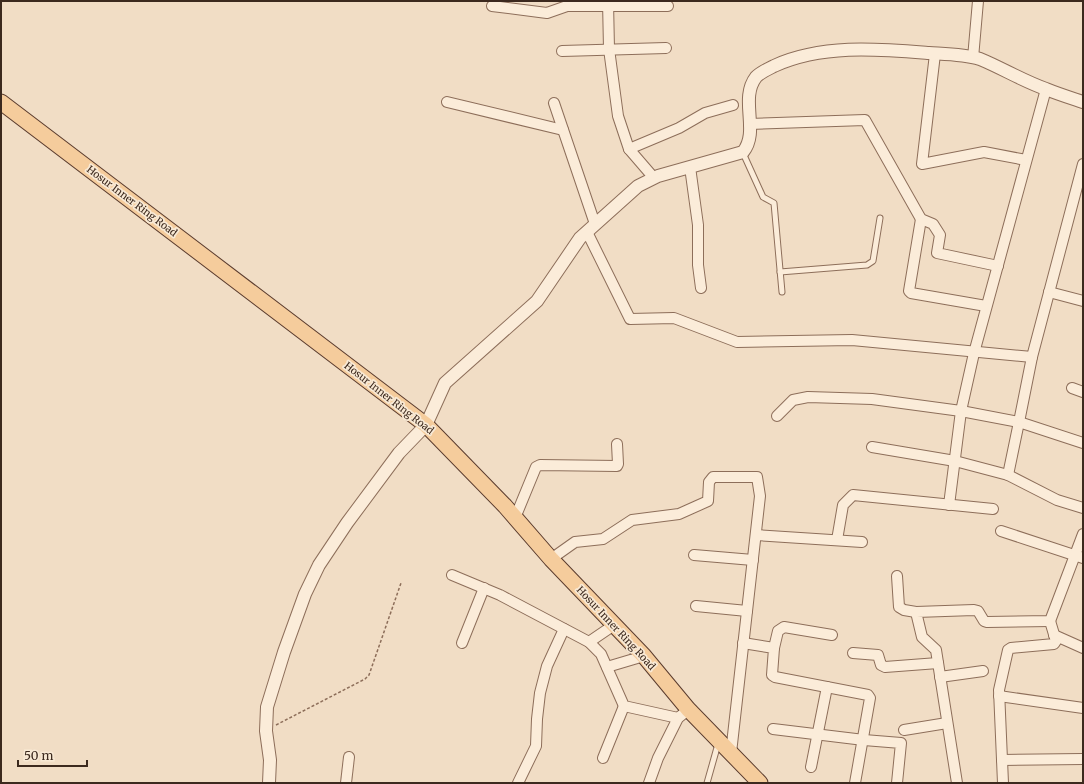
<svg xmlns="http://www.w3.org/2000/svg" width="1084" height="784" viewBox="0 0 1084 784" font-family="Merriweather,serif">
<style>
.lines{fill:none;stroke-linecap:round;stroke-linejoin:round}
.service-casing{stroke:#8d6e5a;stroke-width:7}
.minor-casing{stroke:#8d6e5a;stroke-width:12}
.tertiary-casing{stroke:#8d6e5a;stroke-width:14}
.primary-casing{stroke:#5b3c2e;stroke-width:17}
.path{stroke:#8d6e5a;stroke-width:1.5;stroke-dasharray:3 2;stroke-linecap:butt}
.service{stroke:#fbecd9;stroke-width:5}
.minor{stroke:#fbecd9;stroke-width:10}
.tertiary{stroke:#fbecd9;stroke-width:12}
.primary{stroke:#f5cc9c;stroke-width:15}
.labels{text-anchor:middle;dominant-baseline:central;stroke-width:3.5;stroke-linejoin:round;paint-order:stroke}
.street-label{font-size:10px;fill:#3c291e;stroke:#f8e9d5}
</style>
<rect width="100%" height="100%" fill="#f1ddc5"/>
<g class="lines">
<g class="service-casing">
<g id="service">
<path d="M 743,153 L 763,197 L 774,203 L 782,292"/>
<path d="M 780,272 L 867,265 L 873,261 L 880,218"/>
<path d="M 707,783 L 718,744"/>
</g>
</g>
<g class="minor-casing">
<g id="minor">
<path d="M 608,1 L 609,49 L 618,116 L 629,149 L 654,178"/>
<path d="M 492,6 L 547,13 L 567,6 L 668,6"/>
<path d="M 562,51 L 666,48"/>
<path d="M 935,54 L 922,164 L 984,152 L 1026,160"/>
<path d="M 973,58 L 978,1"/>
<path d="M 447,102 L 563,130"/>
<path d="M 554,103 L 595,224"/>
<path d="M 749,124 L 865,120 L 921,219 L 933,224 L 940,235 L 937,253 L 998,266"/>
<path d="M 629,149 L 679,128 L 705,113 L 733,105"/>
<path d="M 690,167 L 698,225 L 698,265 L 701,288"/>
<path d="M 921,219 L 909,291 L 911,293 L 986,306"/>
<path d="M 587,232 L 630,319 L 674,318 L 737,342 L 852,340 L 1032,357"/>
<path d="M 1049,292 L 1083,301"/>
<path d="M 1072,388 L 1083,392"/>
<path d="M 777,416 L 793,400 L 808,397 L 872,399 L 961,411 L 1019,422 L 1032,357 L 1083,164"/>
<path d="M 872,447 L 955,461 L 1008,475 L 1057,500 L 1083,508"/>
<path d="M 1008,475 L 1019,422 L 1083,443"/>
<path d="M 949,505 L 961,411 L 974,353 L 1046,89"/>
<path d="M 515,518 L 536,467 L 540,465 L 617,466 L 618,464 L 617,444"/>
<path d="M 1001,531 L 1083,558"/>
<path d="M 756,535 L 862,542"/>
<path d="M 837,540 L 843,505 L 853,495 L 993,509"/>
<path d="M 694,555 L 753,560"/>
<path d="M 551,559 L 575,542 L 603,539 L 632,520 L 679,514 L 708,501 L 709,482 L 713,477 L 757,477 L 760,496 L 731,753"/>
<path d="M 452,575 L 500,595 L 589,642 L 601,654 L 624,706 L 678,718"/>
<path d="M 897,576 L 899,607 L 904,610 L 916,612"/>
<path d="M 696,606 L 747,611"/>
<path d="M 1054,635 L 1083,648"/>
<path d="M 589,642 L 614,625"/>
<path d="M 462,643 L 484,588"/>
<path d="M 743,643 L 774,648 L 772,675 L 775,677 L 868,695 L 870,698 L 855,783"/>
<path d="M 774,648 L 778,631 L 784,627 L 832,635"/>
<path d="M 853,653 L 878,655 L 881,665 L 885,667 L 938,663"/>
<path d="M 607,667 L 644,656"/>
<path d="M 940,677 L 983,671"/>
<path d="M 999,696 L 1083,708"/>
<path d="M 773,729 L 864,740 L 901,743 L 897,783"/>
<path d="M 904,730 L 947,723"/>
<path d="M 603,758 L 624,706"/>
<path d="M 1002,760 L 1083,759"/>
<path d="M 811,767 L 827,687"/>
<path d="M 346,783 L 349,757"/>
<path d="M 518,783 L 536,746 L 537,719 L 540,693 L 547,666 L 564,629"/>
<path d="M 649,783 L 658,758 L 678,718 L 683,714"/>
<path d="M 957,783 L 936,650 L 922,637 L 916,612 L 974,610 L 978,611 L 984,621 L 987,622 L 1050,621 L 1083,534"/>
<path d="M 1003,783 L 999,690 L 1008,650 L 1011,648 L 1054,644 L 1056,641 L 1050,621"/>
</g>
</g>
<g class="tertiary-casing">
<path id="tertiary" d="M 269,783 L 270,760 L 266,731 L 267,707 L 284,652 L 305,594 L 319,565 L 347,523 L 399,453 L 426,425 L 445,383 L 537,301 L 580,238 L 638,186 L 658,176 L 743,152 C 760,131 739,99 756,77 C 761,72 768,69 774,66 C 822,44 878,49 929,53 C 945,54 964,54 980,59 C 1002,68 1023,81 1046,89 C 1058,94 1071,98 1083,102"/>
</g>
<g class="primary-casing">
<path id="primary" d="M 1,102 L 426,425 L 505,506 L 551,559 L 644,656 L 688,709 L 760,783"/>
</g>
<path class="path" d="M 276,725 L 365,679 L 369,675 L 401,583"/>
<use href="#service" class="service"/>
<use href="#minor" class="minor"/>
<use href="#tertiary" class="tertiary"/>
<use href="#primary" class="primary"/>
</g>
<g class="labels">
<g class="street-label">
<text transform="translate(132 201) rotate(37)">Hosur Inner Ring Road</text>
<text transform="translate(389 398) rotate(38)">Hosur Inner Ring Road</text>
<text transform="translate(616 628) rotate(47)">Hosur Inner Ring Road</text>
</g>
</g>
<rect width="1084" height="784" fill="none" stroke="#3c291e" stroke-width="4"/>
<path d="M18 760v6h69v-6" fill="none" stroke="#3c291e" stroke-width="2"/>
<text x="24" y="760" font-size="12" fill="#3c291e" stroke="#f8e9d5" stroke-width="3" paint-order="stroke">50 m</text>
</svg>
